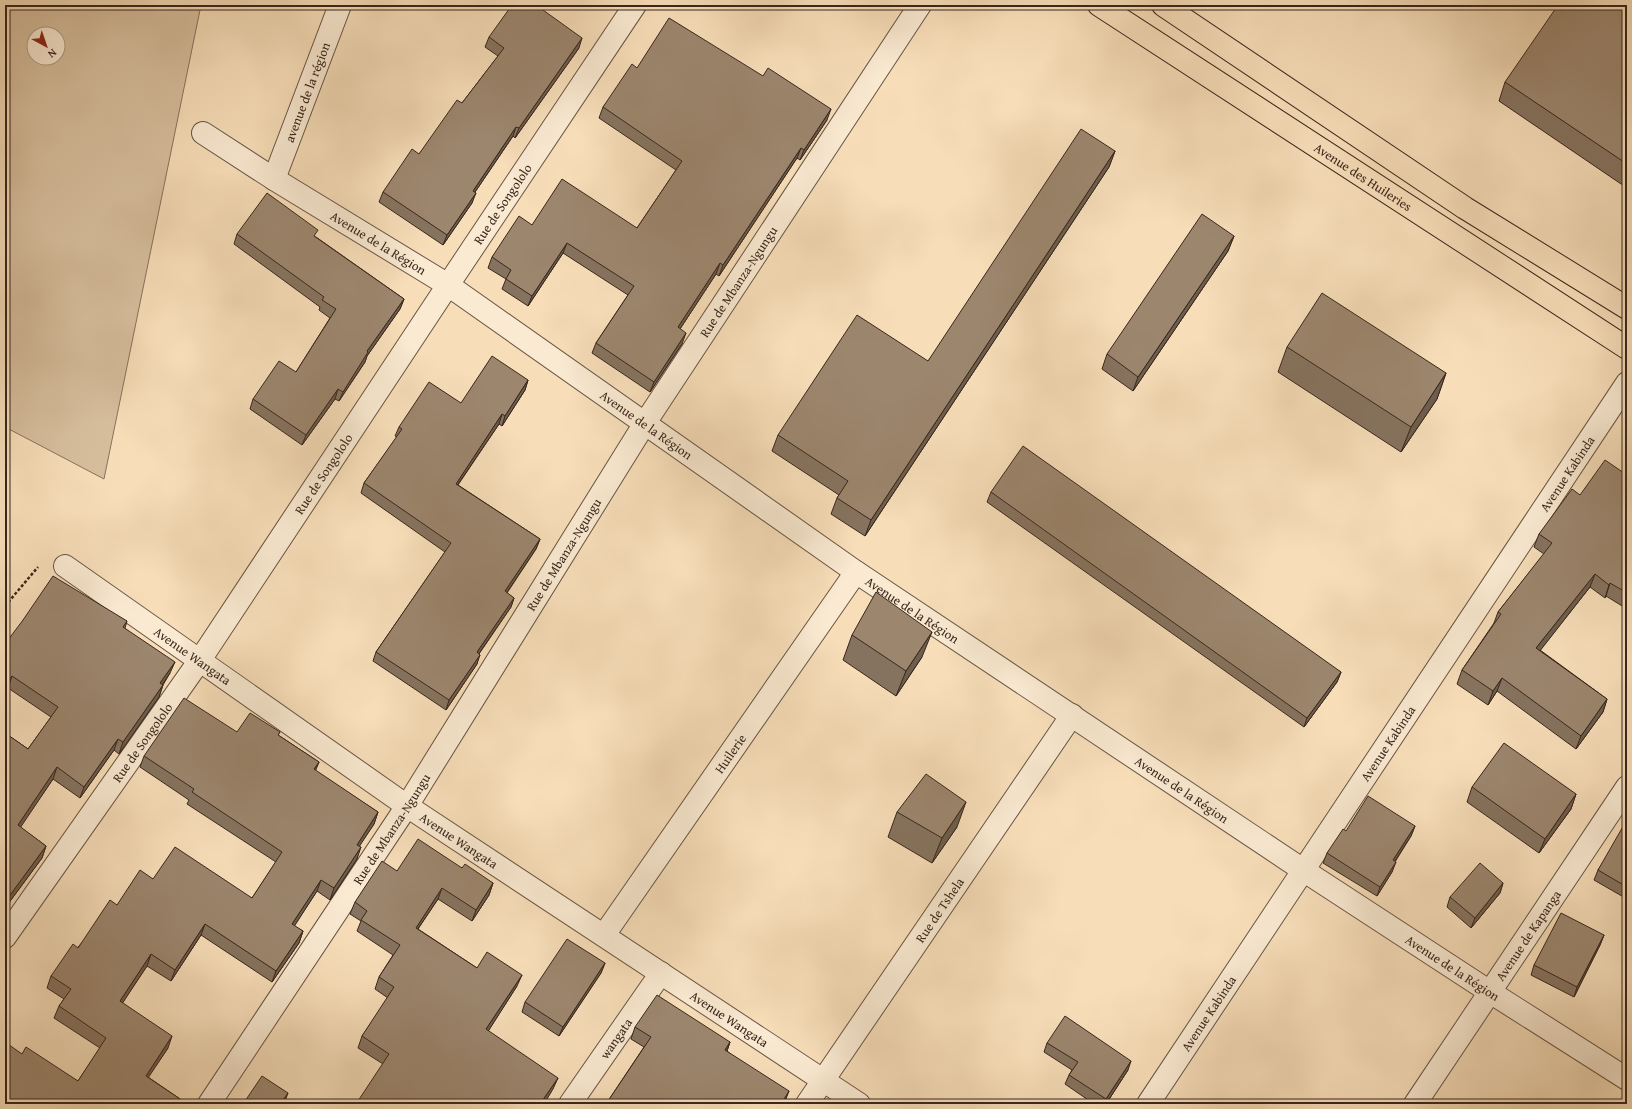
<svg xmlns="http://www.w3.org/2000/svg" width="1632" height="1109" viewBox="0 0 1632 1109" font-family="'Gentium Book Plus',serif">
<style>
.green{fill:#d7bf9e;stroke:#88725d;fill-rule:evenodd}
.lines{fill:none;stroke-linecap:round;stroke-linejoin:round}
.minor-casing{stroke:#685443;stroke-width:24}
.major-casing{stroke:#39261c;stroke-width:24}
.path{stroke:#39261c;stroke-width:2.5;stroke-dasharray:3 2;stroke-linecap:butt}
.minor{stroke:#faead2;stroke-width:22}
.major{stroke:#f7deb9;stroke-width:22}
.wall{fill:#86735f;stroke:#39261c}
.shaded-wall{fill:#6d5e4d;stroke:#39261c}
.building{fill:#9c866e;stroke:#39261c}
.labels{text-anchor:middle;dominant-baseline:central;stroke-width:3.5;stroke-linejoin:round;paint-order:stroke}
.street-label{font-size:13px;fill:#39261c;stroke:#faead2}
</style>
<rect width="100%" height="100%" fill="#f7deb9"/>
<filter id="stains"><feTurbulence type="fractalNoise" baseFrequency=".005" numOctaves="4"/><feColorMatrix values="0 0 0 0 .2 0 0 0 0 .09 0 0 0 0 .02 0 0 0 .5 -.17"/></filter>
<radialGradient id="worn" r=".72"><stop offset=".6" stop-color="#630" stop-opacity="0"/><stop offset="1" stop-color="#630" stop-opacity=".3"/></radialGradient>
<path class="green" d="M 5,5 L 201,5 L 104,479 L 5,427 ZM 34,34 L 58,34 L 58,58 L 34,58 Z"/>
<g class="lines">
<g class="minor-casing">
<g id="minor">
<path id="s1" d="M 203,133 L 274,179 L 448,285 L 856,572 L 1303,870 L 1490,992 L 1627,1079"/>
<path id="s2" d="M 274,179 L 340,5"/>
<path id="s3" d="M 65,566 L 407,806 L 859,1104"/>
<path id="s4" d="M 604,935 L 856,572"/>
<path id="s5" d="M 5,937 L 200,660 L 448,285 L 635,5"/>
<path id="s6" d="M 209,1104 L 407,806 L 645,423 L 920,5"/>
<path id="s7" d="M 570,1104 L 661,973"/>
<path id="s8" d="M 807,1104 L 1072,715"/>
<path id="s9" d="M 1148,1104 L 1627,383"/>
<path id="s10" d="M 1415,1104 L 1627,787"/>
</g>
</g>
<g class="major-casing">
<g id="major">
<path id="s11" d="M 1099,5 L 1627,348"/>
<path d="M 1163,5 L 1465,208 L 1627,308"/>
</g>
</g>
<path class="path" d="M 5,606 L 38,567"/>
<use href="#minor" class="minor"/>
<use href="#major" class="major"/>
</g>
<g class="wall">
<path d="M 1627,5 L 1627,188 L 1499,101 L 1505,82 Z"/>
<path d="M 489,37 L 579,48 L 515,138 L 513,136 L 475,192 L 472,203 L 443,245 L 379,202 L 383,192 L 419,154 L 462,103 L 498,56 L 485,47 Z"/>
<path d="M 637,68 L 827,120 L 800,160 L 797,158 L 719,276 L 716,274 L 680,329 L 682,344 L 650,392 L 592,353 L 596,343 L 628,295 L 563,253 L 528,306 L 502,289 L 506,279 L 488,268 L 492,257 L 532,225 L 637,228 L 676,170 L 599,118 L 603,107 Z"/>
<path d="M 1115,151 L 1109,167 L 865,536 L 831,514 L 837,498 L 839,495 L 772,451 L 778,435 L 928,361 Z"/>
<path d="M 237,234 L 316,237 L 404,299 L 400,309 L 367,356 L 365,362 L 339,401 L 335,399 L 302,445 L 250,409 L 253,399 L 296,372 L 330,318 L 319,310 L 320,307 L 234,244 Z"/>
<path d="M 1234,236 L 1228,251 L 1133,391 L 1102,369 L 1107,354 Z"/>
<path d="M 1287,347 L 1446,373 L 1437,399 L 1401,452 L 1278,372 Z"/>
<path d="M 528,380 L 525,390 L 502,426 L 499,424 L 458,485 L 540,539 L 536,549 L 507,593 L 514,598 L 511,607 L 479,654 L 477,664 L 446,710 L 373,661 L 376,652 L 445,552 L 361,493 L 364,483 L 397,437 L 395,436 L 399,427 Z"/>
<path d="M 1627,475 L 1627,609 L 1606,596 L 1605,598 L 1590,587 L 1540,650 L 1607,699 L 1603,712 L 1576,749 L 1497,691 L 1488,705 L 1457,684 L 1462,670 L 1494,623 L 1498,612 L 1544,554 L 1534,547 L 1539,534 L 1580,495 Z"/>
<path d="M 991,492 L 1341,672 L 1337,682 L 1304,727 L 987,502 Z"/>
<path d="M 23,620 L 127,621 L 125,628 L 170,673 L 163,685 L 159,697 L 119,754 L 114,750 L 80,798 L 53,779 L 20,827 L 46,846 L 42,858 L 5,908 L 5,733 L 28,749 L 51,717 L 8,688 Z"/>
<path d="M 852,635 L 922,657 L 896,696 L 843,660 Z"/>
<path d="M 237,732 L 280,732 L 278,735 L 319,762 L 315,771 L 378,812 L 374,824 L 359,846 L 357,859 L 330,900 L 317,891 L 294,926 L 303,931 L 299,943 L 272,982 L 201,935 L 171,981 L 147,966 L 122,1003 L 168,1048 L 148,1077 L 186,1103 L 186,1104 L 5,1104 L 22,1054 L 78,1081 L 100,1048 L 54,1018 L 59,1006 L 64,999 L 47,988 L 51,976 L 117,905 L 153,879 L 252,898 L 276,862 L 187,804 L 189,800 L 140,767 L 144,756 Z"/>
<path d="M 1472,787 L 1576,794 L 1571,809 L 1539,853 L 1467,802 Z"/>
<path d="M 897,812 L 957,827 L 932,863 L 888,837 Z"/>
<path d="M 1627,825 L 1627,899 L 1594,880 L 1598,870 Z"/>
<path d="M 1415,826 L 1411,836 L 1395,862 L 1392,872 L 1377,896 L 1323,863 L 1327,853 L 1346,831 Z"/>
<path d="M 462,868 L 493,883 L 489,895 L 472,921 L 438,899 L 418,929 L 477,968 L 517,986 L 488,1031 L 553,1089 L 383,1064 L 358,1048 L 362,1036 L 388,998 L 375,989 L 379,977 L 393,955 L 357,931 L 361,921 L 350,914 L 355,902 L 397,871 Z"/>
<path d="M 1503,883 L 1500,893 L 1471,928 L 1447,907 L 1450,897 Z"/>
<path d="M 1604,935 L 1600,945 L 1574,997 L 1531,975 L 1534,965 Z"/>
<path d="M 605,963 L 601,973 L 559,1036 L 522,1012 L 525,1002 Z"/>
<path d="M 635,1027 L 730,1042 L 727,1051 L 785,1103 L 784,1104 L 606,1104 L 644,1047 L 631,1039 Z"/>
<path d="M 1047,1043 L 1128,1070 L 1106,1104 L 1094,1104 L 1065,1084 L 1069,1075 L 1072,1070 L 1044,1052 Z"/>
</g>
<g class="shaded-wall">
<path d="M 582,38 L 579,48 L 515,138 L 519,128 Z"/>
<path d="M 831,109 L 827,120 L 800,160 L 804,150 Z"/>
<path d="M 516,127 L 513,136 L 469,201 L 473,191 Z"/>
<path d="M 801,148 L 797,158 L 719,276 L 723,265 Z"/>
<path d="M 1115,151 L 1109,167 L 865,536 L 871,520 Z"/>
<path d="M 476,193 L 472,203 L 443,245 L 447,235 Z"/>
<path d="M 1234,236 L 1228,251 L 1133,391 L 1138,377 Z"/>
<path d="M 567,243 L 563,253 L 528,306 L 532,296 Z"/>
<path d="M 720,263 L 716,274 L 674,338 L 678,327 Z"/>
<path d="M 404,299 L 400,309 L 367,356 L 365,362 L 339,401 L 343,392 L 367,351 Z"/>
<path d="M 686,333 L 682,344 L 650,392 L 654,382 Z"/>
<path d="M 1446,373 L 1437,399 L 1401,452 L 1411,427 Z"/>
<path d="M 528,380 L 525,390 L 502,426 L 505,416 Z"/>
<path d="M 338,389 L 335,399 L 302,445 L 306,435 Z"/>
<path d="M 502,414 L 499,424 L 452,493 L 456,484 Z"/>
<path d="M 540,539 L 536,549 L 501,601 L 505,591 Z"/>
<path d="M 1595,574 L 1590,587 L 1532,661 L 1536,648 Z"/>
<path d="M 1610,583 L 1606,596 L 1605,598 L 1609,585 Z"/>
<path d="M 514,598 L 511,607 L 473,662 L 477,652 Z"/>
<path d="M 932,632 L 922,657 L 896,696 L 906,671 Z"/>
<path d="M 480,655 L 477,664 L 446,710 L 449,700 Z"/>
<path d="M 175,662 L 170,673 L 156,694 L 160,683 Z"/>
<path d="M 1341,672 L 1337,682 L 1304,727 L 1307,718 Z"/>
<path d="M 12,676 L 8,688 L 5,693 L 5,687 Z"/>
<path d="M 1502,678 L 1497,691 L 1488,705 L 1493,691 Z"/>
<path d="M 163,685 L 159,697 L 119,754 L 123,742 Z"/>
<path d="M 1607,699 L 1603,712 L 1576,749 L 1581,736 Z"/>
<path d="M 118,739 L 114,750 L 80,798 L 84,787 Z"/>
<path d="M 319,762 L 314,774 L 314,769 Z"/>
<path d="M 57,767 L 53,779 L 14,837 L 18,825 Z"/>
<path d="M 1576,794 L 1571,809 L 1539,853 L 1545,839 Z"/>
<path d="M 966,802 L 957,827 L 932,863 L 942,838 Z"/>
<path d="M 378,812 L 374,824 L 353,856 L 357,845 Z"/>
<path d="M 1415,826 L 1411,836 L 1389,870 L 1393,860 Z"/>
<path d="M 46,846 L 42,858 L 5,908 L 5,902 Z"/>
<path d="M 361,847 L 357,859 L 330,900 L 334,888 Z"/>
<path d="M 1396,862 L 1392,872 L 1377,896 L 1380,887 Z"/>
<path d="M 321,880 L 317,891 L 288,936 L 292,924 Z"/>
<path d="M 493,883 L 489,895 L 472,921 L 476,910 Z"/>
<path d="M 1503,883 L 1500,893 L 1471,928 L 1475,918 Z"/>
<path d="M 442,888 L 438,899 L 411,939 L 416,928 Z"/>
<path d="M 205,924 L 201,935 L 171,981 L 175,970 Z"/>
<path d="M 303,931 L 299,943 L 272,982 L 276,971 Z"/>
<path d="M 1604,935 L 1600,945 L 1574,997 L 1577,987 Z"/>
<path d="M 151,954 L 147,966 L 116,1013 L 120,1001 Z"/>
<path d="M 605,963 L 601,973 L 559,1036 L 563,1027 Z"/>
<path d="M 522,975 L 517,986 L 482,1041 L 486,1029 Z"/>
<path d="M 172,1036 L 168,1048 L 142,1087 L 146,1076 Z"/>
<path d="M 730,1042 L 726,1054 L 725,1050 Z"/>
<path d="M 1131,1061 L 1128,1070 L 1106,1104 L 1104,1104 L 1106,1099 Z"/>
<path d="M 558,1078 L 553,1089 L 544,1104 L 540,1104 Z"/>
<path d="M 789,1091 L 784,1104 L 781,1104 Z"/>
<path d="M 288,1093 L 284,1104 L 280,1104 Z"/>
</g>
<g class="building">
<path d="M 512,5 L 536,5 L 582,38 L 519,128 L 516,127 L 473,191 L 476,193 L 447,235 L 383,192 L 412,149 L 419,154 L 457,100 L 462,103 L 504,48 L 489,37 Z"/>
<path d="M 1558,5 L 1627,5 L 1627,164 L 1505,82 Z"/>
<path d="M 669,18 L 763,76 L 768,68 L 831,109 L 804,150 L 801,148 L 723,265 L 720,263 L 678,327 L 686,333 L 654,382 L 596,343 L 634,286 L 567,243 L 532,296 L 506,279 L 511,270 L 492,257 L 519,216 L 532,225 L 562,179 L 637,228 L 682,161 L 603,107 L 632,64 L 637,68 Z"/>
<path d="M 1081,129 L 1115,151 L 871,520 L 837,498 L 848,481 L 778,435 L 857,315 L 928,361 Z"/>
<path d="M 267,193 L 318,230 L 314,236 L 404,299 L 367,351 L 368,352 L 343,392 L 338,389 L 306,435 L 253,399 L 279,361 L 296,372 L 336,309 L 322,300 L 324,297 L 237,234 Z"/>
<path d="M 1202,214 L 1234,236 L 1138,377 L 1107,354 Z"/>
<path d="M 1322,293 L 1446,373 L 1411,427 L 1287,347 Z"/>
<path d="M 492,356 L 528,380 L 505,416 L 502,414 L 456,484 L 540,539 L 505,591 L 514,598 L 477,652 L 480,655 L 449,700 L 376,652 L 451,543 L 364,483 L 402,429 L 399,427 L 429,382 L 461,403 Z"/>
<path d="M 1023,446 L 1341,672 L 1307,718 L 991,492 Z"/>
<path d="M 1605,460 L 1627,475 L 1627,593 L 1610,583 L 1609,585 L 1595,574 L 1536,648 L 1607,699 L 1581,736 L 1502,678 L 1493,691 L 1462,670 L 1501,614 L 1498,612 L 1552,543 L 1539,534 L 1572,489 L 1580,495 Z"/>
<path d="M 53,576 L 127,621 L 123,627 L 175,662 L 160,683 L 163,685 L 123,742 L 118,739 L 84,787 L 57,767 L 18,825 L 46,846 L 5,902 L 5,733 L 28,749 L 58,707 L 12,676 L 5,687 L 5,644 L 23,620 Z"/>
<path d="M 876,592 L 932,632 L 906,671 L 852,635 Z"/>
<path d="M 184,698 L 237,732 L 250,713 L 280,732 L 278,735 L 319,762 L 314,769 L 378,812 L 357,845 L 361,847 L 334,888 L 321,880 L 292,924 L 303,931 L 276,971 L 205,924 L 175,970 L 151,954 L 120,1001 L 172,1036 L 146,1076 L 186,1103 L 185,1104 L 5,1104 L 5,1042 L 22,1054 L 26,1047 L 78,1081 L 106,1038 L 59,1006 L 71,989 L 51,976 L 73,944 L 78,948 L 110,900 L 117,905 L 140,870 L 153,879 L 175,847 L 252,898 L 282,852 L 192,792 L 194,789 L 144,756 Z"/>
<path d="M 1504,743 L 1576,794 L 1545,839 L 1472,787 Z"/>
<path d="M 926,774 L 966,802 L 942,838 L 897,812 Z"/>
<path d="M 1368,796 L 1415,826 L 1393,860 L 1396,862 L 1380,887 L 1327,853 L 1343,829 L 1346,831 Z"/>
<path d="M 1625,823 L 1627,825 L 1627,887 L 1598,870 Z"/>
<path d="M 418,839 L 462,868 L 465,864 L 493,883 L 476,910 L 442,888 L 416,928 L 477,968 L 487,952 L 522,975 L 486,1029 L 558,1078 L 540,1104 L 356,1104 L 389,1054 L 362,1036 L 394,987 L 379,977 L 400,945 L 361,920 L 367,911 L 355,902 L 382,861 L 397,871 Z"/>
<path d="M 1480,863 L 1503,883 L 1475,918 L 1450,897 Z"/>
<path d="M 1561,913 L 1604,935 L 1577,987 L 1534,965 Z"/>
<path d="M 567,939 L 605,963 L 563,1027 L 525,1002 Z"/>
<path d="M 657,995 L 730,1042 L 725,1050 L 789,1091 L 781,1104 L 606,1104 L 651,1037 L 635,1027 Z"/>
<path d="M 1065,1016 L 1131,1061 L 1106,1099 L 1069,1075 L 1078,1062 L 1047,1043 Z"/>
<path d="M 262,1076 L 288,1093 L 280,1104 L 243,1104 Z"/>
</g>
<g class="labels">
<g class="street-label">
<text stroke="none"><textPath href="#s2" startOffset="93">avenue de la région</textPath></text>
<text stroke="none"><textPath href="#s11" startOffset="315">Avenue des Huileries</textPath></text>
<text stroke="none"><textPath href="#s5" startOffset="886">Rue de Songololo</textPath></text>
<text stroke="none"><textPath href="#s1" startOffset="207">Avenue de la Région</textPath></text>
<text stroke="none"><textPath href="#s6" startOffset="978">Rue de Mbanza-Ngungu</textPath></text>
<text stroke="none"><textPath href="#s1" startOffset="531">Avenue de la Région</textPath></text>
<text stroke="none"><textPath href="#s5" startOffset="562">Rue de Songololo</textPath></text>
<text stroke="none"><textPath href="#s9" startOffset="757">Avenue Kabinda</textPath></text>
<text stroke="none"><textPath href="#s6" startOffset="654">Rue de Mbanza-Ngungu</textPath></text>
<text stroke="none"><textPath href="#s1" startOffset="855">Avenue de la Région</textPath></text>
<text stroke="none"><textPath href="#s3" startOffset="156">Avenue Wangata</textPath></text>
<text stroke="none"><textPath href="#s5" startOffset="238">Rue de Songololo</textPath></text>
<text stroke="none"><textPath href="#s9" startOffset="433">Avenue Kabinda</textPath></text>
<text stroke="none"><textPath href="#s4" startOffset="221">Huilerie</textPath></text>
<text stroke="none"><textPath href="#s1" startOffset="1179">Avenue de la Région</textPath></text>
<text stroke="none"><textPath href="#s6" startOffset="330">Rue de Mbanza-Ngungu</textPath></text>
<text stroke="none"><textPath href="#s3" startOffset="480">Avenue Wangata</textPath></text>
<text stroke="none"><textPath href="#s8" startOffset="235">Rue de Tshela</textPath></text>
<text stroke="none"><textPath href="#s10" startOffset="203">Avenue de Kapanga</textPath></text>
<text stroke="none"><textPath href="#s1" startOffset="1503">Avenue de la Région</textPath></text>
<text stroke="none"><textPath href="#s9" startOffset="109">Avenue Kabinda</textPath></text>
<text stroke="none"><textPath href="#s3" startOffset="804">Avenue Wangata</textPath></text>
<text stroke="none"><textPath href="#s7" startOffset="80">wangata</textPath></text>
</g>
</g>
<rect width="1632" height="1109" fill="none" stroke="#f7deb9" stroke-width="20"/>
<rect x="6" y="6" width="1620" height="1097" fill="none" stroke="#39261c" stroke-width="2"/>
<rect x="10" y="10" width="1612" height="1089" fill="none" stroke="#39261c"/>
<g transform="translate(46 46) rotate(140)"><circle r="19" fill="#faead2" stroke="#ad9c89"/>
<path d="M0-3L7 15L0 10L-7 15Z" fill="#8f2418"/>
<text y="-6" font-size="11" font-weight="bold" text-anchor="middle" fill="#39261c">N</text>
</g>
<rect width="100%" height="100%" filter="url(#stains)"/>
<rect width="100%" height="100%" fill="url(#worn)"/>
</svg>
